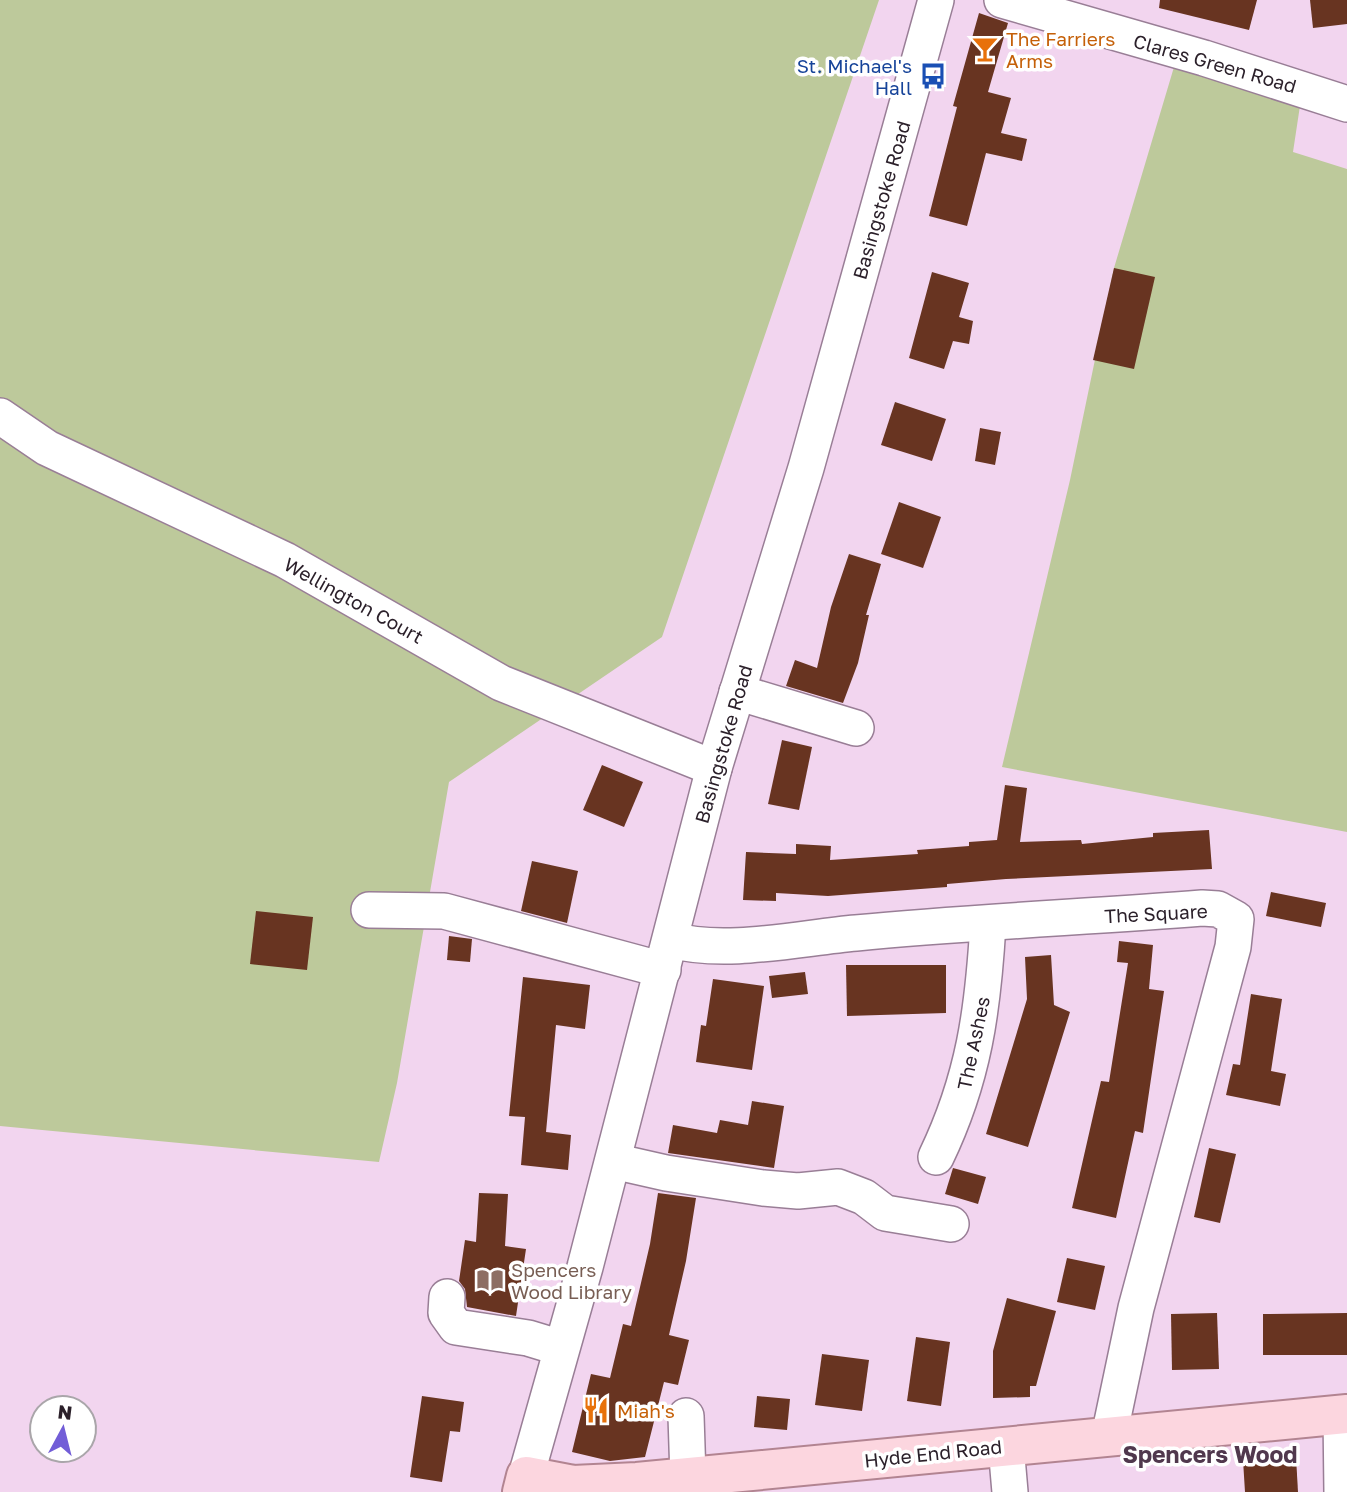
<svg xmlns="http://www.w3.org/2000/svg" width="1347" height="1492" viewBox="0 0 1347 1492" font-family="'Golos Text',sans-serif">
<style>
.green{fill:#bdc99b}
.building{fill:#683421}
.lines{fill:none;stroke-linecap:round;stroke-linejoin:round}
.minor-casing{stroke:#997e96;stroke-width:38}
.major-casing{stroke:#b28491;stroke-width:42}
.minor{stroke:#fff;stroke-width:35}
.major{stroke:#fcd6df;stroke-width:38}
.labels{text-anchor:middle;dominant-baseline:central;stroke-width:7;stroke-linejoin:round;paint-order:stroke}
.food-label{font-size:19px;fill:#c56008;stroke:#fff;text-anchor:start}
.street-label{font-size:19px;fill:#2b202a;stroke:#fff}
.transit-label{font-size:19px;fill:#164399;stroke:#fff;text-anchor:end}
.education-label{font-size:19px;fill:#785e54;stroke:#fff;text-anchor:start}
.quarter-label{font-size:23px;font-weight:bold;fill:#50384d;stroke:#fff}
</style>
<rect width="100%" height="100%" fill="#f2d5ef"/>
<g class="green">
<path d="M 0,0 L 879,0 L 662,637 L 449,782 L 397,1083 L 379,1162 L 0,1126 Z"/>
<path d="M 1174,67 L 1301,99 L 1293,152 L 1347,169 L 1347,832 L 1002,767 L 1070,480 L 1114,268 Z"/>
</g>
<g class="building">
<path d="M 1160,0 L 1257,0 L 1249,30 L 1159,8 Z"/>
<path d="M 1310,0 L 1347,0 L 1347,24 L 1313,28 Z"/>
<path d="M 979,13 L 1008,23 L 988,92 L 1011,98 L 1001,133 L 1027,139 L 1022,161 L 986,153 L 967,226 L 929,216 L 957,107 L 953,106 Z"/>
<path d="M 1114,268 L 1155,277 L 1134,369 L 1093,360 Z"/>
<path d="M 932,272 L 969,283 L 959,317 L 973,321 L 969,344 L 953,341 L 944,369 L 909,358 Z"/>
<path d="M 895,402 L 946,419 L 932,461 L 881,445 Z"/>
<path d="M 980,428 L 1001,432 L 995,465 L 975,461 Z"/>
<path d="M 899,502 L 941,517 L 923,568 L 881,554 Z"/>
<path d="M 849,554 L 881,564 L 866,615 L 869,615 L 858,663 L 843,703 L 786,686 L 795,660 L 817,668 L 831,607 Z"/>
<path d="M 782,740 L 812,747 L 799,810 L 768,804 Z"/>
<path d="M 602,765 L 643,782 L 624,827 L 583,810 Z"/>
<path d="M 1005,785 L 1027,788 L 1020,842 L 1081,840 L 1082,844 L 1153,837 L 1153,833 L 1209,830 L 1212,869 L 1006,879 L 947,884 L 947,887 L 828,896 L 776,893 L 776,901 L 743,900 L 746,852 L 796,854 L 796,844 L 831,846 L 830,860 L 918,854 L 917,850 L 969,846 L 969,842 L 997,840 Z"/>
<path d="M 532,861 L 578,871 L 567,923 L 521,911 Z"/>
<path d="M 1271,892 L 1326,903 L 1321,927 L 1266,916 Z"/>
<path d="M 256,911 L 313,917 L 307,970 L 250,964 Z"/>
<path d="M 449,936 L 472,939 L 470,962 L 447,960 Z"/>
<path d="M 1119,941 L 1153,945 L 1149,989 L 1164,991 L 1143,1133 L 1135,1131 L 1116,1218 L 1072,1208 L 1101,1081 L 1109,1082 L 1128,963 L 1117,962 Z"/>
<path d="M 1051,955 L 1054,1005 L 1070,1012 L 1028,1147 L 986,1134 L 1027,999 L 1025,957 Z"/>
<path d="M 846,965 L 946,965 L 946,1013 L 847,1016 Z"/>
<path d="M 805,972 L 808,994 L 772,998 L 769,976 Z"/>
<path d="M 523,977 L 590,985 L 585,1029 L 556,1025 L 546,1132 L 571,1135 L 568,1170 L 521,1165 L 525,1117 L 509,1116 Z"/>
<path d="M 713,979 L 764,986 L 752,1070 L 696,1062 L 701,1025 L 706,1026 Z"/>
<path d="M 1251,994 L 1282,999 L 1271,1071 L 1286,1074 L 1280,1106 L 1226,1095 L 1233,1064 L 1240,1065 Z"/>
<path d="M 752,1101 L 784,1106 L 774,1168 L 668,1153 L 673,1125 L 717,1133 L 720,1120 L 748,1125 Z"/>
<path d="M 1209,1148 L 1236,1154 L 1220,1223 L 1194,1217 Z"/>
<path d="M 953,1168 L 986,1177 L 978,1204 L 945,1194 Z"/>
<path d="M 479,1193 L 508,1194 L 505,1246 L 526,1249 L 516,1316 L 467,1307 L 465,1289 L 459,1281 L 465,1240 L 476,1242 Z"/>
<path d="M 658,1193 L 696,1198 L 686,1261 L 669,1335 L 689,1340 L 678,1385 L 664,1382 L 645,1457 L 610,1461 L 572,1452 L 591,1374 L 610,1378 L 623,1324 L 631,1326 L 650,1244 Z"/>
<path d="M 1067,1258 L 1105,1266 L 1095,1310 L 1057,1302 Z"/>
<path d="M 1007,1298 L 1056,1311 L 1036,1386 L 1030,1386 L 1030,1397 L 993,1398 L 993,1351 Z"/>
<path d="M 1217,1313 L 1219,1369 L 1172,1370 L 1171,1314 Z"/>
<path d="M 1347,1313 L 1347,1355 L 1263,1355 L 1263,1314 Z"/>
<path d="M 916,1337 L 950,1342 L 941,1406 L 907,1401 Z"/>
<path d="M 822,1354 L 869,1360 L 862,1411 L 815,1405 Z"/>
<path d="M 422,1396 L 464,1402 L 460,1432 L 450,1431 L 442,1482 L 410,1477 Z"/>
<path d="M 757,1396 L 790,1399 L 787,1430 L 754,1427 Z"/>
<path d="M 1296,1457 L 1298,1492 L 1245,1492 L 1243,1460 Z"/>
</g>
<g class="lines">
<g class="minor-casing">
<g id="minor">
<path d="M 1002,0 L 1204,58 L 1347,104"/>
<path d="M 0,416 L 47,448 L 285,560 L 501,683 L 714,768"/>
<path d="M 737,692 L 856,728"/>
<path d="M 369,910 L 444,911 L 663,970"/>
<path d="M 671,940 C 726,955 799,938 856,933 C 971,922 1087,917 1202,908 L 1218,909 L 1236,919 L 1233,947 L 1136,1308 L 1112,1422 L 1113,1435"/>
<path d="M 936,1157 C 974,1078 983,1010 988,924"/>
<path d="M 613,1161 L 666,1173 L 763,1188 L 798,1191 L 838,1187 L 864,1197 L 885,1213 L 951,1224"/>
<path d="M 447,1297 L 446,1313 L 456,1327 L 528,1338 L 561,1348"/>
<path d="M 1341,1414 L 1342,1492"/>
<path d="M 686,1416 L 688,1477"/>
<path d="M 1006,1446 L 1010,1492"/>
<path d="M 526,1476 L 585,1267 L 714,768 L 806,468 L 936,0"/>
</g>
</g>
<g class="major-casing">
<path id="major" d="M 522,1492 L 526,1476 L 573,1485 L 637,1482 L 1347,1414"/>
</g>
<use href="#minor" class="minor"/>
<use href="#major" class="major"/>
</g>
<defs>
<g id="bar-bare" transform="scale(2.1)"><path d="M-6-5H6L.8 .8V4.5H3.5V6h-7V4.5H-.8V.8Z" fill="#e8710a" stroke="#fff" stroke-width="2.5" paint-order="stroke"/></g>
<g id="bus-bare" transform="scale(2.1)"><path d="M-5-6H5V4H4V6H2V4H-2V6H-4V4H-5ZM-3.5-4V0h7V-4ZM-3.5 1.2v1.5H-2V1.2ZM2 1.2v1.5H3.5V1.2Z" fill="#1a4fb4" stroke="#fff" stroke-width="2.5" paint-order="stroke"/></g>
<g id="library-bare" transform="scale(2.1)"><path d="M-6-4Q-3-5.5-.7-3.5V5Q-3 3-6 4ZM6-4Q3-5.5 .7-3.5V5Q3 3 6 4Z" fill="#8d6e63" stroke="#fff" stroke-width="2.5" paint-order="stroke"/></g>
<g id="restaurant-bare" transform="scale(2.1)"><path d="M-5-6h1v4h1v-4h1v4h1v-4h1v5L-1.5 .5V6h-2V.5L-5-1ZM5-6V6H3V1.5H1.5Q1.5-4 5-6Z" fill="#e8710a" stroke="#fff" stroke-width="2.5" paint-order="stroke"/></g>
</defs>
<g fill-rule="evenodd">
<use href="#bar-bare" x="985" y="49"/>
<use href="#bus-bare" x="933" y="76"/>
<use href="#library-bare" x="490" y="1280"/>
<use href="#restaurant-bare" x="596" y="1410"/>
</g>
<g class="labels">
<g class="food-label">
<text x="1006" y="38">The Farriers<tspan x="1006" dy="22">Arms</tspan></text>
<text x="617" y="1410">Miah's</text>
</g>
<g class="street-label">
<text transform="translate(1215 63) rotate(16)">Clares Green Road</text>
<text transform="translate(881 200) rotate(-74)">Basingstoke Road</text>
<text transform="translate(354 600) rotate(29)">Wellington Court</text>
<text transform="translate(723 744) rotate(-74)">Basingstoke Road</text>
<text transform="translate(1156 913) rotate(-3)">The Square</text>
<text transform="translate(973 1043) rotate(-78)">The Ashes</text>
<text transform="translate(933 1453) rotate(-6)">Hyde End Road</text>
</g>
<g class="transit-label">
<text x="912" y="65">St. Michael's<tspan x="912" dy="22">Hall</tspan></text>
</g>
<g class="education-label">
<text x="511" y="1269">Spencers<tspan x="511" dy="22">Wood Library</tspan></text>
</g>
<g class="quarter-label">
<text x="1210" y="1454">Spencers Wood</text>
</g>
</g>
<g transform="translate(63 1429) rotate(7)"><circle r="33" fill="#ffffff" stroke="#aaa6aa" stroke-width="2"/>
<path d="M0-5L12 26L0 18L-12 26Z" fill="#725dd7"/>
<text y="-10" font-size="19" font-weight="bold" text-anchor="middle" fill="#2b202a">N</text>
</g>
</svg>
